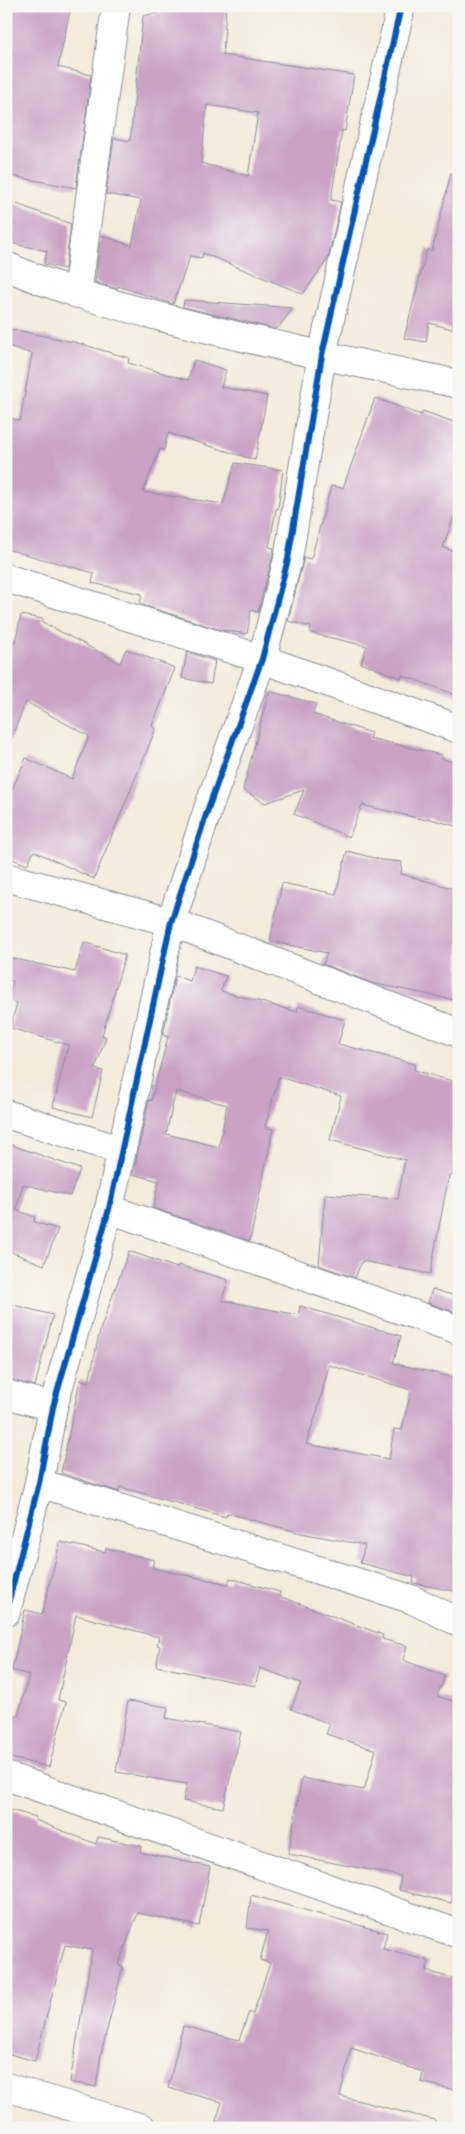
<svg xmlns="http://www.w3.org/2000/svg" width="465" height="2134" viewBox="0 0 465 2134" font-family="Pangolin,sans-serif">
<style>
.building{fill:#c9a2c4;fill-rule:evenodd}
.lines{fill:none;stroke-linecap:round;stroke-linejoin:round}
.street-casing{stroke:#878d9c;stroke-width:30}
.street{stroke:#fff;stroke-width:28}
.cycleway-casing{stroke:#f6f6f2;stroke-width:9}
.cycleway{stroke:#0057b8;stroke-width:6}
</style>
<rect width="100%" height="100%" fill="#f6f6f2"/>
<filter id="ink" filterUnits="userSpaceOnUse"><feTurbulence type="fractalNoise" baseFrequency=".02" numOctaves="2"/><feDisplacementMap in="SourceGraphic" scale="10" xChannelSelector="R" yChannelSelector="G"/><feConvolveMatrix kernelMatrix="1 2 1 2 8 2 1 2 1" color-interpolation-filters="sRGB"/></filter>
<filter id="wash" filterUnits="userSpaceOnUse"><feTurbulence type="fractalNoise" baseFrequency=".0096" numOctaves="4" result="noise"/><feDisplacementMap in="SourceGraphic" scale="20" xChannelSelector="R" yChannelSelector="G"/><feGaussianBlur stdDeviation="1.12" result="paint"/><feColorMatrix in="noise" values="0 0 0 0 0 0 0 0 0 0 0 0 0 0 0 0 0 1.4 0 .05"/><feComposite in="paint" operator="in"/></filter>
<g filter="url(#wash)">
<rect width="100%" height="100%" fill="#f3ebda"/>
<g id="blocks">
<g class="building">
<path d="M 6,6 L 71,6 L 58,67 L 91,75 L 76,188 L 6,175 L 6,101 L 9,101 L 11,48 L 6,47 Z"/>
<path d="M 193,6 L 226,6 L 223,55 L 354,75 L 345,131 L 342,130 L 331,200 L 341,202 L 328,259 L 303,294 L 203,253 L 202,258 L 190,256 L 173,304 L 118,286 L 117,289 L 95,282 L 101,235 L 132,246 L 141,200 L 106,194 L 114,138 L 130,141 L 143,16 ZM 207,105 L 258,113 L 248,176 L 201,163 Z"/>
<path d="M 451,173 L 459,174 L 459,303 L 452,329 L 429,323 L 426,342 L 404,338 L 427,249 L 432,251 Z"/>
<path d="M 6,200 L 71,224 L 65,269 L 44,264 L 47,251 L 6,242 Z"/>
<path d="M 184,300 L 293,308 L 278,328 L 271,328 L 183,307 Z"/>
<path d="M 6,328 L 74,342 L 129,358 L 128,363 L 188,380 L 194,360 L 226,370 L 221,387 L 267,396 L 255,460 L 168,433 L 164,450 L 160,449 L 143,492 L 223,504 L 235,463 L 283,470 L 278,509 L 276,509 L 269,547 L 274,548 L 273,556 L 258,612 L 251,610 L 247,634 L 221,630 L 140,604 L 142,594 L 92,583 L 94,573 L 6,549 L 6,416 L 20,421 L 32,354 L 6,345 Z"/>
<path d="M 375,398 L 421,415 L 423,411 L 459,424 L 459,503 L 443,547 L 459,554 L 459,696 L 402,675 L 401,678 L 361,663 L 367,646 L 310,633 L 311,627 L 288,621 L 304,557 L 311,559 L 331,486 L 343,488 Z"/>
<path d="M 21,615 L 43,619 L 42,622 L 120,663 L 126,649 L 175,668 L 152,726 L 156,728 L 94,879 L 34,851 L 27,865 L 6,856 L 6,803 L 26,758 L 72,779 L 89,736 L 26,702 L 6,750 L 6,639 L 15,642 Z"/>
<path d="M 187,652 L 215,661 L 211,684 L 182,678 Z"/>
<path d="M 269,691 L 316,704 L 313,714 L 371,733 L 369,738 L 441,755 L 440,758 L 459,764 L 459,827 L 427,818 L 426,820 L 362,805 L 349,837 L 294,814 L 304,790 L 265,803 L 243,790 Z"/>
<path d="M 347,851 L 382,860 L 402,862 L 401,874 L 459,890 L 459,1001 L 372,983 L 323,964 L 327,953 L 270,941 L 282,883 L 336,894 Z"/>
<path d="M 84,942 L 125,955 L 102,1035 L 106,1037 L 95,1069 L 103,1071 L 92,1117 L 53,1107 L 68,1045 L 10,1028 L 17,1003 L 8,1000 L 13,981 L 6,979 L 6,957 L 75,972 Z"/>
<path d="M 194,966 L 226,976 L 221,991 L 297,1012 L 298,1006 L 345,1020 L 338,1044 L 415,1064 L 414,1070 L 459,1083 L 459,1154 L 455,1153 L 453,1175 L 449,1175 L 430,1274 L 362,1261 L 355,1278 L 319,1265 L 325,1194 L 398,1199 L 405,1160 L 330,1140 L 341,1096 L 279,1077 L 265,1127 L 273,1129 L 250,1241 L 153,1208 L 159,1181 L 133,1174 L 149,1100 L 151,1101 L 168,1037 L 163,1035 L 175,976 L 190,981 ZM 176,1091 L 227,1105 L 219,1147 L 166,1134 Z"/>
<path d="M 6,1143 L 80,1169 L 70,1196 L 23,1184 L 16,1210 L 35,1217 L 34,1222 L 58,1229 L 44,1265 L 6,1250 Z"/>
<path d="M 129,1251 L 177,1268 L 178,1265 L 228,1280 L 222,1300 L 298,1315 L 300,1306 L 401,1336 L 393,1363 L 459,1379 L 459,1592 L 413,1583 L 414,1577 L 360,1563 L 365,1545 L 301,1533 L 227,1513 L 226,1517 L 120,1487 L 119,1492 L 61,1473 L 80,1380 L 89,1382 L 100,1330 ZM 329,1365 L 411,1390 L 402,1430 L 394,1429 L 389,1459 L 306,1444 L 317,1412 Z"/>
<path d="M 432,1289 L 459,1297 L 459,1313 L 428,1303 Z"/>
<path d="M 6,1303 L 53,1315 L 35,1386 L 6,1379 Z"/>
<path d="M 60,1542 L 105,1552 L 106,1548 L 154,1560 L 152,1568 L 228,1584 L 230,1578 L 280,1592 L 279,1596 L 383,1635 L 382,1639 L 407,1646 L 403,1660 L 445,1676 L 437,1696 L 459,1703 L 459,1874 L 451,1903 L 399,1890 L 401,1876 L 288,1854 L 302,1778 L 364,1790 L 376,1750 L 326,1734 L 330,1724 L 291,1709 L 301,1683 L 260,1668 L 255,1686 L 156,1666 L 160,1646 L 157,1645 L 159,1637 L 76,1615 L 58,1700 L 66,1702 L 49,1767 L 6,1757 L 6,1713 L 18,1716 L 29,1675 L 12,1670 L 25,1610 L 42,1614 Z"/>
<path d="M 128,1701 L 168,1707 L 166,1718 L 241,1732 L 223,1808 L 183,1801 L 187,1784 L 116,1772 Z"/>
<path d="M 6,1809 L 36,1817 L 35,1820 L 96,1844 L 98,1837 L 141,1846 L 140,1852 L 210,1867 L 199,1926 L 138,1913 L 118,1965 L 123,1966 L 101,2054 L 96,2087 L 70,2082 L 92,1950 L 65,1945 L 35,2061 L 6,2053 Z"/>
<path d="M 251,1895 L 387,1933 L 383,1949 L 429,1961 L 426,1971 L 459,1980 L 459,2091 L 421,2082 L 423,2072 L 351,2048 L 340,2096 L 435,2120 L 434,2128 L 235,2128 L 216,2121 L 222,2102 L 168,2088 L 183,2026 L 239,2040 L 249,2012 L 253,2014 L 270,1963 L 260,1960 L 268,1931 L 247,1928 Z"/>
</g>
</g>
</g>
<g filter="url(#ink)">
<use href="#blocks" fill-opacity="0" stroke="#878d9c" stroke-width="1"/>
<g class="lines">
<g class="street-casing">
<g id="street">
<path d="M 6,266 C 59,290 113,304 169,319 C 265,344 362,364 459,384"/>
<path d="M 77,294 L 116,6"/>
<path d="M 6,578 L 262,659 L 459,729"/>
<path d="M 6,877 L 171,922 L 459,1033"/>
<path d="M 6,1114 L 120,1150"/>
<path d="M 109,1209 L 459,1330"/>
<path d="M 6,1394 L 53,1407"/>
<path d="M 39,1483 L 411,1599 L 459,1622"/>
<path d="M 6,1612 L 39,1483 L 53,1407 L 109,1209 L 171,922 L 209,806 L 262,659 L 288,559 L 322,355 L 401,6"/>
<path d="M 6,1776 L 459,1934"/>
<path d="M 6,2087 L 142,2128"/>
</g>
</g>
<use href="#street" class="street"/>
<g class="cycleway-casing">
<path id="cycleway" d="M 6,1612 L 39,1483 L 53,1407 L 109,1209 L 171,922 L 209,806 L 262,659 L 288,559 L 322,355 L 401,6"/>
</g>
<use href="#cycleway" class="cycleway"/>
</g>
</g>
<rect width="465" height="2134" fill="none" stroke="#f6f6f2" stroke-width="25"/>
</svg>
